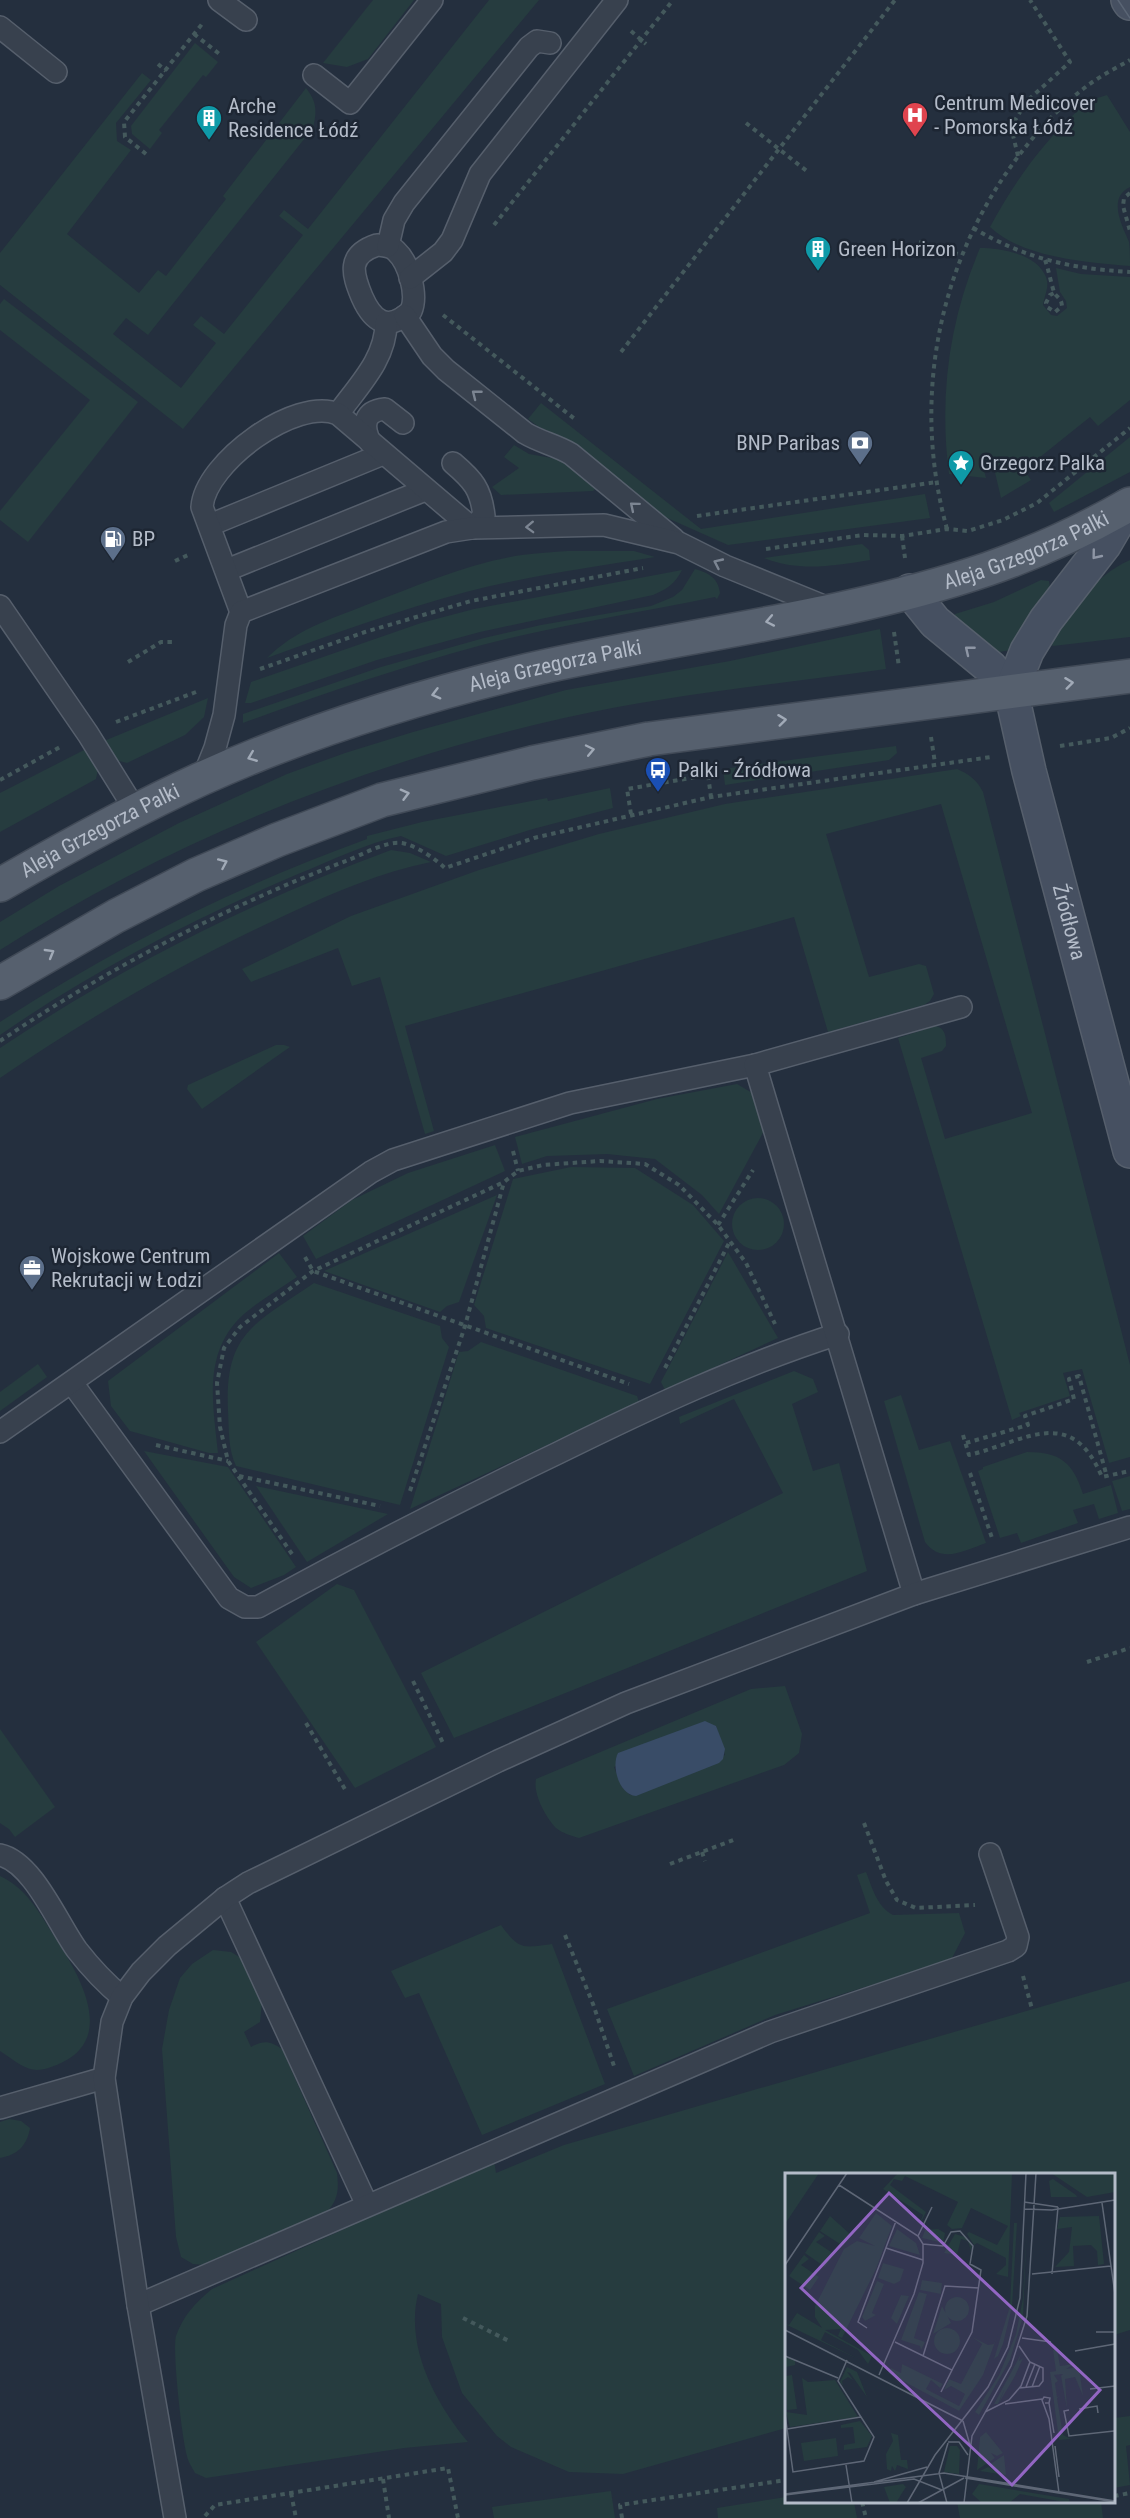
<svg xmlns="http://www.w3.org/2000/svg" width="1130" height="2518" viewBox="0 0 1130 2518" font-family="'Roboto Condensed',sans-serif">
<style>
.green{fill:#263c3f;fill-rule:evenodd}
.water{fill:#394c67}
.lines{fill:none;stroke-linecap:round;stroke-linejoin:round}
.lane-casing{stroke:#565f6c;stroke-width:24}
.secondary-casing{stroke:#565f6c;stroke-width:36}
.primary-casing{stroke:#414a57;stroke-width:36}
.path{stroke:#44595c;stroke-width:4;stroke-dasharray:4.5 4.5;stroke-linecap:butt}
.lane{stroke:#38414e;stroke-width:21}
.secondary{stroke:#465061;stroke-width:33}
.primary{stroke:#56606e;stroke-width:33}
.tram{stroke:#5a6575;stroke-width:1.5}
.oneway{stroke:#7c8592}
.oneway2{stroke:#8e96a5}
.oneway3{stroke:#a1aab7}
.labels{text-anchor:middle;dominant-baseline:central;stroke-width:5;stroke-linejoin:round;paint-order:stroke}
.poi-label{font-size:21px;fill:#b4bcc9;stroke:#1d2633;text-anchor:start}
.street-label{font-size:21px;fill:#b4bcc9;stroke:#1d2633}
.inset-road{fill:none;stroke:#5e6776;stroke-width:1.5}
.view{fill:#9266c3;fill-opacity:0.15;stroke:#9266c3;stroke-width:3}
.inset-edge{fill:none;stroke:#b4bcc9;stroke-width:3}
</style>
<rect width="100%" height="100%" fill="#242f3e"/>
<g class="green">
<path d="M 373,0 L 414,0 L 368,59 L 347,67 L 323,63 Z"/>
<path d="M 489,0 L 539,0 L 183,429 L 0,285 L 0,253 L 142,73 L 151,80 L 116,123 L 117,141 L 131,150 L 67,234 L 139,293 L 158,270 L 166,276 L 226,199 L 223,196 L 306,88 C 317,102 317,111 313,128 L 148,335 L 126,318 L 113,334 L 181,388 L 216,343 L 193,325 L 201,316 L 224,334 L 303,235 L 279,216 L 284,210 L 308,229 Z"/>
<path d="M 195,43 L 218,62 L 206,77 L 203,75 L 159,130 L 162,133 L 150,149 L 132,134 L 131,126 Z"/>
<path d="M 1107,95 L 1130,132 L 1130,187 C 1107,198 1122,225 1129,242 C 1130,248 1130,259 1130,266 C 1086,262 1023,258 990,227 C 1015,181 1044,140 1083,106 L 1091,100 Z"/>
<path d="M 980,248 C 1001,248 1037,254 1046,277 C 1050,287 1044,296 1043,305 L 1051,315 L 1057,316 L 1067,308 L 1066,301 L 1060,292 L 1056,268 L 1081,274 L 1130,277 L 1130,400 L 1098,426 L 1090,417 L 1024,470 L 1031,480 L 1001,498 L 994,468 L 984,470 L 986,478 L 949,474 C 939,396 949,321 980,248 Z"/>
<path d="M 4,299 L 138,402 L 28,542 L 0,520 L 0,511 L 90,400 L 0,330 L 0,304 Z"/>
<path d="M 541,403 L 701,529 L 925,494 L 930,518 L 728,545 L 665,517 L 573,442 L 539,427 L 528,419 Z"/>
<path d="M 1130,437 L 1130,472 L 1054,512 L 1049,503 Z"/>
<path d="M 514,445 L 529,454 L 563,460 L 594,484 L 595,489 L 593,491 L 501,495 L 492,487 L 519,468 L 504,457 Z"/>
<path d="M 862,544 L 869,550 L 870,560 C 833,566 799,572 764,558 Z"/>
<path d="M 568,551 L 634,551 L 655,557 C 592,567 528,576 466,592 C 399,610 333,634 267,658 C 296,629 329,620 366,605 C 417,586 468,563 522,555 C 537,553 553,552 568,551 Z"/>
<path d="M 1130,560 L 1130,637 L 1053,646 L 1051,644 C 1070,609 1093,577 1130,560 Z"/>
<path d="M 695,569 C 709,573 718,578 720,593 L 717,599 L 715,597 C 637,613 559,625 482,645 C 401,667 322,694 243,723 L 243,714 L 381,667 L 484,638 L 541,625 L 651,606 L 673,597 L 682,590 Z"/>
<path d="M 682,570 C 675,584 667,589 653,595 L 480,632 L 377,660 L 251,703 L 245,703 L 251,682 L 421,623 L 474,609 Z"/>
<path d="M 1041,580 L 1049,581 L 1050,588 L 1011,650 L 999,652 L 953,622 L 955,614 L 994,602 Z"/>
<path d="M 880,629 L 886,669 C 779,684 670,694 564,718 C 366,763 171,840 0,950 L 0,922 L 59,886 L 179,823 L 287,774 L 345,753 L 413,732 L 566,690 L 730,661 Z"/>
<path d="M 208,698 L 204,717 L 185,735 L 127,763 L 115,760 L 104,741 Z"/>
<path d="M 896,746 L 897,753 L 889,760 L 725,785 L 723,769 Z"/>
<path d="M 86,749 L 98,769 L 96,779 L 0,832 L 0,793 Z"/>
<path d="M 957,769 C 969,774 977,780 983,792 L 1130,1365 L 1130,1457 L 1109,1463 L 1082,1369 L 1063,1373 L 1070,1396 L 1019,1413 L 1021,1416 L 1012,1420 L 898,1038 L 935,1026 C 945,1027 946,1036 946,1046 L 942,1051 L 921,1058 L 945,1139 L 1032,1113 L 941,804 L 826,834 L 869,977 L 919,964 L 926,966 L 934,994 L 930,1001 L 924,1005 L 828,1032 L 794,917 L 405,1026 L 434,1131 L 425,1134 L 380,977 L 352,986 L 338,948 L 251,982 L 242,969 L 351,916 L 479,870 L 599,834 L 725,804 Z"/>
<path d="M 610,788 L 613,808 L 533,829 L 446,856 L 401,836 C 366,843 331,861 298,874 C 195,918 92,971 0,1035 L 0,1022 C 116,947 237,886 367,839 L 367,836 L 422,822 L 547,798 L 548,801 Z"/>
<path d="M 391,850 L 410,853 L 431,862 C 381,872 335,892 290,913 C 188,960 92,1015 0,1078 L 0,1048 C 123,966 253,901 391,850 Z"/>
<path d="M 276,1045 L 284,1045 L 290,1047 L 202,1109 L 187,1089 L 188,1085 Z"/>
<path d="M 737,1084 L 754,1094 L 764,1131 L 719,1214 L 702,1195 L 655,1159 L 607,1154 L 547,1156 L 522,1164 L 515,1137 L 657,1099 Z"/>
<path d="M 495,1145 L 505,1171 L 316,1259 L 303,1236 L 352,1200 L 408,1173 Z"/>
<path d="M 571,1167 L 635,1168 L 693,1205 L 724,1241 L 650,1384 L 486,1328 L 484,1316 L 474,1305 L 513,1179 Z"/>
<path d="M 497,1195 L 459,1302 L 447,1306 L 440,1312 L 324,1271 Z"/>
<circle cx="758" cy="1224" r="26"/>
<path d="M 728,1252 L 778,1338 L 665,1390 L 661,1382 Z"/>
<path d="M 279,1253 L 297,1277 C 280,1289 260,1300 244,1314 C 202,1352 213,1403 218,1453 L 209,1453 L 130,1431 L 111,1406 L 108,1381 Z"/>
<path d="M 314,1283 L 440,1326 L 442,1338 L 449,1347 L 400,1505 L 236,1466 C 228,1449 229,1430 228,1411 C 224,1332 256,1323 314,1283 Z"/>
<path d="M 481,1342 L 637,1396 L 639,1402 L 410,1509 L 459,1352 L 468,1351 Z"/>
<path d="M 38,1364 L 47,1377 L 0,1411 L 0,1392 Z"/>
<path d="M 794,1371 L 813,1379 L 818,1392 L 792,1404 L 813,1471 L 839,1463 L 867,1571 L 454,1738 L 421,1673 L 783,1493 L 734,1399 L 680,1424 L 679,1417 Z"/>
<path d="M 901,1395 L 919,1450 L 950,1441 L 986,1543 C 964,1551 941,1564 925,1542 L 884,1401 Z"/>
<path d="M 144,1451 L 228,1467 L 296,1567 L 284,1575 L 251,1588 L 234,1577 Z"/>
<path d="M 1027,1452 C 1061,1452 1073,1463 1083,1494 L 1111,1485 L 1118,1513 L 1099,1519 L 1094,1504 L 1073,1510 L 1078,1523 L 1021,1543 L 1017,1533 L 1000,1538 L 978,1471 L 983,1469 L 983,1467 Z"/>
<path d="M 1130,1476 L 1130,1509 L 1122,1511 L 1112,1481 Z"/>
<path d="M 256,1486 L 388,1514 L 307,1562 Z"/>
<path d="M 337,1584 L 354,1590 L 436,1747 L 355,1788 L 256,1642 Z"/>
<path d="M 785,1686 L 802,1734 L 799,1753 L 784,1765 L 579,1838 C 572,1836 562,1833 556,1828 C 545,1816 533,1794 536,1779 L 751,1689 ZM 716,1726 L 725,1755 L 630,1795 L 622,1787 L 614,1767 Z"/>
<path d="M 0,1729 L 55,1807 L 15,1837 L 9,1829 L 0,1823 Z"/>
<path d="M 866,1872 C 872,1887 877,1907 893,1915 L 959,1913 L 965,1933 L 952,1958 L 939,1964 L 775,2015 L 634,2076 L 607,2009 L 870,1913 L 857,1875 Z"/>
<path d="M 0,1876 C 27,1889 39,1912 54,1936 C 77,1971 118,2037 61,2063 C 31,2077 26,2068 0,2051 Z"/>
<path d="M 501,1925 C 519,1950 523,1948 552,1944 L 605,2084 L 482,2135 L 419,1993 L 405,1998 L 391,1971 Z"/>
<path d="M 213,1950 L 231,1952 L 241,1958 L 262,2002 L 260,2022 L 244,2032 L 251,2047 C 264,2040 270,2041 282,2049 L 337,2173 C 339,2191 338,2200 326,2213 L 206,2265 L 193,2264 L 181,2257 L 176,2237 L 162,2049 L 169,2010 L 180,1978 L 192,1964 Z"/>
<path d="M 1130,1981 L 1130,2330 L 1114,2335 L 1114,2174 L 786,2174 L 786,2428 L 623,2474 L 569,2472 L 511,2447 L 497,2436 L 462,2393 L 442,2337 L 441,2304 L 418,2294 C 405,2346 435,2403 468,2442 L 404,2448 L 206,2478 L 195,2473 C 192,2467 188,2462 187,2456 C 182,2439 172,2350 176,2336 C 183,2316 195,2303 212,2289 L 494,2161 L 496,2173 L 564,2145 Z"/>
<path d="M 9,2119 L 21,2121 L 30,2128 C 27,2146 17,2155 0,2158 L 0,2122 Z"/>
<path d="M 1130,2416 L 1130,2445 L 1126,2446 L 1130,2485 L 1114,2488 L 1114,2418 Z"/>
<path d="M 611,2491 L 615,2518 L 494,2518 L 492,2507 Z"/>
<path d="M 786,2497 L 786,2502 L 854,2502 L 857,2518 L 718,2518 L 717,2508 Z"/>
<path d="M 957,2502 L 1101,2502 L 1103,2518 L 960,2518 Z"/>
</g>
<path class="water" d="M 705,1721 L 716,1726 L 725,1749 L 723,1759 L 719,1763 L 636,1796 C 619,1795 611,1766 618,1753 Z"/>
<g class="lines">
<g class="lane-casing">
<g id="lane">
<path d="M 219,0 L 246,20"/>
<path d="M 0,27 L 56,72"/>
<path d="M 314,75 L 350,103 L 432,0"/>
<path d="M 377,245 C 384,246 391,246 396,251 C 409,263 418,295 411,311 C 388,332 373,322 362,297 C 352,273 347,255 377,245 Z"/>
<path d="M 388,246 L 394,220 L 404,203 L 529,47 L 537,41 L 550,43"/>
<path d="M 410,278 L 443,252 L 452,240 L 480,174 L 617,0"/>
<path d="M 405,316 L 432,356 L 446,370 L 525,433 C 540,442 556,445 571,454 L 674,539"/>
<path d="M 338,414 C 358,386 386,359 386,323"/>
<path d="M 370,442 C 362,425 364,411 385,409 L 403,423"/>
<path d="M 453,463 C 473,480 481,489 484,516 L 472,528"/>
<path d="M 210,525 L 383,454"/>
<path d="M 227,570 L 425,490"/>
<path d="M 0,606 L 88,734 L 136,811"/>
<path d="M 241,612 L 202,507 C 205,463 296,396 338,414 L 472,528"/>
<path d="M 203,778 L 215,748 L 224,715 L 236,625 L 241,612 L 446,532 L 472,528 L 604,525 L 679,543 L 725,566 L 831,609"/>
<path d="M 72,1383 L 229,1598 L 245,1607 L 258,1607 C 357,1553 456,1502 558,1453 C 649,1408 741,1365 838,1334"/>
<path d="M 0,1432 L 371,1172 L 393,1160 L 570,1103 L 755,1065"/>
<path d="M 914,1594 L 755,1065 L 961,1007"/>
<path d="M 0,1855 C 33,1862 58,1924 77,1950 C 91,1968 105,1983 122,1997"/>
<path d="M 225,1898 L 367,2205"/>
<path d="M 0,2108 L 104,2078"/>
<path d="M 138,2305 L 770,2032 L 1008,1951 L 1016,1946 L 1018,1937 L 990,1854"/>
<path d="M 175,2518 L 138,2305 L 104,2078 L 112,2022 L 122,1997 L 141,1972 L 167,1946 L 225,1898 L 248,1883 L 498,1761 L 626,1703 L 914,1594 L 1130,1527"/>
</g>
</g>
<g class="secondary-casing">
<g id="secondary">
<path d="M 1128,0 L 1130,3"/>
<path id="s1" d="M 910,591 L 935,622 L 991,668 L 1011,691 L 1029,771 L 1130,1151"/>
<path d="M 1011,691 L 1027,651 L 1046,620 L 1104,545 L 1127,506"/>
</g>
</g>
<g class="primary-casing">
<g id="primary">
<path id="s2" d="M 0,885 C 66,847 133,810 203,778 C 307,731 417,697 529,670 C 679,635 841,619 988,569 C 1037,552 1085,530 1130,504"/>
<path d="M 0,983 L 116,916 L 196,875 L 277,840 L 382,800 L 532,763 L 649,739 L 1130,676"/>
</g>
</g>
<g class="path">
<path d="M 631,31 L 646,44"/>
<path d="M 194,34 L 222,56"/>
<path d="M 158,64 L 166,71"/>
<path d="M 746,123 L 808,172"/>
<path d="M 146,154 L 125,137 L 124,122 L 202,24"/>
<path d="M 1018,156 L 1011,127 L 1026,102 L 1070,62 L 1030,0"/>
<path d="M 1130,193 L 1124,198 L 1123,206 L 1130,231"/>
<path d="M 494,225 L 673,0"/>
<path d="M 973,228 C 1027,259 1068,268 1130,272"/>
<path d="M 919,242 L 961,255"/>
<path d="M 1045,260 C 1048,267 1053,292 1055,294 C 1059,299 1061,298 1062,306 L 1055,312 L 1047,307 L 1046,303 L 1050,295 L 1054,293"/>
<path d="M 443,315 L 576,420"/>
<path d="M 621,352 L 895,0"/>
<path d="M 697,516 L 937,482"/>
<path d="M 947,529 C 913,407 935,276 1007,172 C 1029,140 1056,109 1087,86 C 1100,76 1116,68 1130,60"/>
<path d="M 902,536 L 905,558"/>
<path d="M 766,549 L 863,535 L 902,536 L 947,529 L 968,531 L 1003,520 L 1037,503 L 1130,428"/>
<path d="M 175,561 L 188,555"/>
<path d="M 894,632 L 899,667"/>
<path d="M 128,662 L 161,642 L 175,642"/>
<path d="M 260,669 L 365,632 L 471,601 L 643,568"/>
<path d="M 116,722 L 196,692"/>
<path d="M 931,737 L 935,763"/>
<path d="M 1060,746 L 1111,738 L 1130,728"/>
<path d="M 0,780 L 60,747"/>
<path d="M 631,814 L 627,789 L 708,775 L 711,797"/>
<path d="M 0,1041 C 108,969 224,907 346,861 C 362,855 385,841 402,843 C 417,846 434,858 445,868 L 534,838 L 711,797 L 991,757"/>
<path d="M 513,1151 L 518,1171"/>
<path d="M 718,1225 L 753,1170"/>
<path d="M 305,1257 L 313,1271 L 629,1384"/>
<path d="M 665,1368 L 730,1241"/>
<path d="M 963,1435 L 969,1455 C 1024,1442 1071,1403 1102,1477 L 1130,1471"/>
<path d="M 966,1443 L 1028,1425 L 1025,1416 L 1074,1399 L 1069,1379 L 1079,1376 L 1107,1477"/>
<path d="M 156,1445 L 228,1461"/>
<path d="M 970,1473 L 992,1538"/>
<path d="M 239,1476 L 380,1506"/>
<path d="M 410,1491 L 465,1326 L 504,1182"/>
<path d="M 292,1554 L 228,1461 L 220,1427 L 217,1383 L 224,1348 L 240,1327 L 313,1271 L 504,1182 L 518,1171 L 543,1165 L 600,1161 L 645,1164 L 679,1185 L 718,1225 L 746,1263 L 775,1324"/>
<path d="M 1087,1662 L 1130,1648"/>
<path d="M 413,1681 L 443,1743"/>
<path d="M 306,1723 L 346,1791"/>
<path d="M 864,1823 L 886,1881 L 897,1900 L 916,1908 L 975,1905"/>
<path d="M 702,1852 L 705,1861"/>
<path d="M 670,1864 L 736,1839"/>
<path d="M 565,1935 L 593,2004 L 614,2066"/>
<path d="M 1023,1976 L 1032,2009"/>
<path d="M 463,2318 L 509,2341"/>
<path d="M 383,2479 L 389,2518"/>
<path d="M 291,2493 L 296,2518"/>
<path d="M 1114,2496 L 1130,2493"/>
<path d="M 862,2502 L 866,2518"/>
<path d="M 205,2516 L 215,2505 L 448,2468 L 458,2518"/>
<path d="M 622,2518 L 620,2505 L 786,2480"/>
</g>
<use href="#lane" class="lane"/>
<use href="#secondary" class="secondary"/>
<use href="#primary" class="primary"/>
<path class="tram" d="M 1118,0 L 1130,18"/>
</g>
<defs><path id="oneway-chevron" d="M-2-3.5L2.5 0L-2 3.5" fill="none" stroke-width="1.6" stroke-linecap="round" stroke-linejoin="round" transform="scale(1.5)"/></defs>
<g class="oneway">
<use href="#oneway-chevron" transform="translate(476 394) rotate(-142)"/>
<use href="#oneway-chevron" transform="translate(634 506) rotate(-140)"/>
<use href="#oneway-chevron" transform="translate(530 527) rotate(178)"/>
<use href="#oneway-chevron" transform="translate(718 563) rotate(-155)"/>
</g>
<g class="oneway2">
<use href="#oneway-chevron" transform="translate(1096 555) rotate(129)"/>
<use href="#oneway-chevron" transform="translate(969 650) rotate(-141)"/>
</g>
<g class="oneway3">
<use href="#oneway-chevron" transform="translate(770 621) rotate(169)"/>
<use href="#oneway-chevron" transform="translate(1069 683) rotate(-7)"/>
<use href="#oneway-chevron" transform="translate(436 694) rotate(165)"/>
<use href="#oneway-chevron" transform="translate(782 720) rotate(-7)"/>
<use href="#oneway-chevron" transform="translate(590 750) rotate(-12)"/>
<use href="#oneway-chevron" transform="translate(252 757) rotate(158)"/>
<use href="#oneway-chevron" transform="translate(405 794) rotate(-15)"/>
<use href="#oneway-chevron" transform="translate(223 863) rotate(-24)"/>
<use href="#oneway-chevron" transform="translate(50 953) rotate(-30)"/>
</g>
<defs>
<g id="hospital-pin" transform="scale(1.35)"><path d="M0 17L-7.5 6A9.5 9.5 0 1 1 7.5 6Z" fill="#e0444e" stroke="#1d2633"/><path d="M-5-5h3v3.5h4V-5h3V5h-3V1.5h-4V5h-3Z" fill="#fff"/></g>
<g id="building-pin" transform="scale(1.35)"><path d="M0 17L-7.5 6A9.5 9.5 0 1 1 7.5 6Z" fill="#0f9aa8" stroke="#1d2633"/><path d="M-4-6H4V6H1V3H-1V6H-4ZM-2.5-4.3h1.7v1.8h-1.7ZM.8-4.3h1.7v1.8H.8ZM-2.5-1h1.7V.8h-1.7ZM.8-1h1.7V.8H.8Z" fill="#fff"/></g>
<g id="bank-pin" transform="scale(1.35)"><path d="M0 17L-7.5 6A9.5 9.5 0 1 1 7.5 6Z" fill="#5c6f8a" stroke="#1d2633"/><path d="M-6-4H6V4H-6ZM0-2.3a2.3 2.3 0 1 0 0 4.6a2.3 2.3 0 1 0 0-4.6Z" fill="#fff"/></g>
<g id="sight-pin" transform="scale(1.35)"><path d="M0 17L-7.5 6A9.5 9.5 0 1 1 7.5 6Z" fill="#0f9aa8" stroke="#1d2633"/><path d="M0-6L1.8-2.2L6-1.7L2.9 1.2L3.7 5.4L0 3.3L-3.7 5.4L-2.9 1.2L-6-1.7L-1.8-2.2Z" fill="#fff"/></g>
<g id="fuel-pin" transform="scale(1.35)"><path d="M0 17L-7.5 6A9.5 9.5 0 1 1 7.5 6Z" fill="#5c6f8a" stroke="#1d2633"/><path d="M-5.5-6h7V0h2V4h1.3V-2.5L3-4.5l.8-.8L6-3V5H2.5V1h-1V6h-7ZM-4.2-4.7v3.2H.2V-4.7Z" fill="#fff"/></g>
<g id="bus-pin" transform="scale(1.35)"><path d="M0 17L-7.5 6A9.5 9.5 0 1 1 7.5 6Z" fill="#1a4fb4" stroke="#1d2633"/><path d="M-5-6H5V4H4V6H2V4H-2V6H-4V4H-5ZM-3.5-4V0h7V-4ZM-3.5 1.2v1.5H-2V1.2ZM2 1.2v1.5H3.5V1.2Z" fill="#fff"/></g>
<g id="office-pin" transform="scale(1.35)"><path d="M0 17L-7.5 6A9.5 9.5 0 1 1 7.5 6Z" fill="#5c6f8a" stroke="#1d2633"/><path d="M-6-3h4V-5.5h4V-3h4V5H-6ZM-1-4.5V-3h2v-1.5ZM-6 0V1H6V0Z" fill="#fff"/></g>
</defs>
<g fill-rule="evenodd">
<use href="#hospital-pin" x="915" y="115"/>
<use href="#building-pin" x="209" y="118"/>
<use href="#building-pin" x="818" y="249"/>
<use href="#bank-pin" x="860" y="443"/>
<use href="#sight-pin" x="961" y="463"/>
<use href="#fuel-pin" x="113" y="539"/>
<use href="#bus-pin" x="658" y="770"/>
<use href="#office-pin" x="32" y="1268"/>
</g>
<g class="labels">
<g class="poi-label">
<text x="934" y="103">Centrum Medicover<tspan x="934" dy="24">- Pomorska Łódź</tspan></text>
<text x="228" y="106">Arche<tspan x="228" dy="24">Residence Łódź</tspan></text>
<text x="838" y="249">Green Horizon</text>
<text x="840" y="443" text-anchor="end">BNP Paribas</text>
<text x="980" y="463">Grzegorz Palka</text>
<text x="132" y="539">BP</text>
<text x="678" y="770">Palki - Źródłowa</text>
<text x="51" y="1256">Wojskowe Centrum<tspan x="51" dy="24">Rekrutacji w Łodzi</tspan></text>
</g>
<g class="street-label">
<text stroke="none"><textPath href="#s2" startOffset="1086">Aleja Grzegorza Palki</textPath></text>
<text stroke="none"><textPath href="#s2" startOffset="600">Aleja Grzegorza Palki</textPath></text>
<text stroke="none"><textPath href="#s2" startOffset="114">Aleja Grzegorza Palki</textPath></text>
<text stroke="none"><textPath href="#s1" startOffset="381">Źródłowa</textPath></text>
</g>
</g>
<g transform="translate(785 2173)">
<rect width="330" height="330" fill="#242f3e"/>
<path d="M 0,0 L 34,0 L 0,51 ZM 113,0 L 227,0 L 223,104 L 211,101 L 221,92 L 221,85 L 192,70 L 189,72 L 182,61 L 184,59 L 212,72 L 223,53 L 186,35 L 177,55 L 167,56 L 162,52 L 173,29 L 120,3 L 117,8 L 109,6 L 105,12 L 141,39 L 134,53 L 138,42 L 98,16 ZM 266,0 L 330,0 L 330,19 L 302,24 ZM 268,6 L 291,22 L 292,24 L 266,24 L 264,8 ZM 91,40 L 107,53 L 91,96 L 57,165 L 53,163 L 56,156 L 40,157 L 87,183 L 83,191 L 73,177 L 40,159 L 36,167 L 75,187 L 0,151 L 4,152 L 12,140 L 37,155 L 30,144 L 30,133 L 59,76 L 72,68 L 90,73 L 74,65 ZM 45,43 L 66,62 L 58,73 L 35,58 ZM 314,43 L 319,91 L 313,92 L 312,78 L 306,72 L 288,73 L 289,93 L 270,94 L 284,79 L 286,63 L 287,54 L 272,56 L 275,44 ZM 229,50 L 232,50 L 227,134 L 218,171 L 213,183 L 209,186 L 225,133 ZM 242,50 L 238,144 L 225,187 L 194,242 L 190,239 L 214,202 L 231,161 L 238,125 ZM 112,56 L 131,70 L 135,82 L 104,73 ZM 153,56 L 160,60 L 158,70 L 137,65 L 140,57 ZM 34,59 L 40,63 L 31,69 L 49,81 L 40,94 L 20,80 ZM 170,61 L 180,64 L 184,67 L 187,73 L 186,78 L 183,68 L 176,66 L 172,82 L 159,80 ZM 19,82 L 24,86 L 16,92 L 34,104 L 25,117 L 4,103 ZM 98,90 L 119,96 L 115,108 L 109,111 L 93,105 ZM 137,107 L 157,110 L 156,121 L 135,117 ZM 92,108 L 99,111 L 87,140 L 91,142 L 80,148 L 77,144 ZM 134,119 L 142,121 L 129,165 L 140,169 L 136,177 L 135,173 L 116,167 ZM 116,122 L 124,123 L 112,151 L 106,145 ZM160 136a12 12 0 1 1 24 0a12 12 0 1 1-24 0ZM 157,133 L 166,150 L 148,161 ZM149 168a13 13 0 1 1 26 0a13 13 0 1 1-26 0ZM 213,161 L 198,202 L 174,238 L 103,200 L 106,195 L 116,200 L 117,191 L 158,211 L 155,215 L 146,207 L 141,216 L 174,233 L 180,221 L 166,213 L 159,217 L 164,206 L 176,211 L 197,171 L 187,164 L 203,172 L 209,171 ZM 272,176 L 275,193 L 289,191 L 281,196 L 294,194 L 298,223 L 290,204 L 280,206 L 282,236 L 276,203 L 278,201 L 269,202 L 273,208 L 270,210 L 272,224 L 275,223 L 272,225 L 278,262 L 286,266 L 274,267 L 265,199 L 271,198 L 268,177 ZM 236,181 L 234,188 L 238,185 L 230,203 L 214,230 L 220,215 L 213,231 L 209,231 ZM 0,184 L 10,187 L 10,192 L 1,194 L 1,203 L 7,202 L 12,236 L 2,237 ZM 62,194 L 72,199 L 82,224 L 65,200 L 62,199 L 68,207 L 63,204 L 57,208 L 58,213 L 55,209 ZM 17,205 L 23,209 L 50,207 L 73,244 L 5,254 L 1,239 L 22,242 ZM 75,248 L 87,263 L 82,274 L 59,277 L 59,272 L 70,270 L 68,254 L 56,255 L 56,252 ZM 201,259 L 218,280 L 212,283 L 206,280 L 210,285 L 192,297 L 195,264 ZM 106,260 L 113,262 L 116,287 L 122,287 L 123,296 L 112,292 L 110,298 L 107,293 L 106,298 L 102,296 L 101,281 L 108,268 ZM 51,265 L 53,283 L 19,288 L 16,270 ZM 165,273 L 172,273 L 175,277 L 174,301 L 159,299 ZM 219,282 L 221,302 L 195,298 L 203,294 L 211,298 L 204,292 ZM 118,311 L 121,314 L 117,320 L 111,330 L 105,330 L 99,314 ZM 194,311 L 284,326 L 285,330 L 235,321 L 224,330 L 197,330 L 187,321 Z" fill="#263c3f"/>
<path class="inset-road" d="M 54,12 L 133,63 L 138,71 L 138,90 L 129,121 L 94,202M 239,29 L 273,34M 317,30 L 330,121M 239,36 L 267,37 L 330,27M 133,63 L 147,34M 138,71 L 158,73 L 166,59 L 175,58 L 188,73 L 185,91 L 196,97 L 187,159 L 167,197M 101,75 L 138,87M 0,92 L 62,0M 247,101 L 326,93M 267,101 L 273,34M 82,155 L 73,149 L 111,48M 0,157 L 178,248M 311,159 L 330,159M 237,165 L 266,169M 110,169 L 167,197 L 156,219M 290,178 L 330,171M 0,183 L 53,205M 138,183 L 160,113 L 194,115M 241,214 L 250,191M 247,214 L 255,193M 234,215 L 254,213 L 258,208 L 258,195 L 245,189M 305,216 L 330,213M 260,230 L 264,230 L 265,225 L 259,224 L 257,227 L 264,246 L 274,320M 264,230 L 269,260M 220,231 L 257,226M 294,236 L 312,233 L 313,240M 284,237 L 279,238 L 284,263 L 329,258M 200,239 L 224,227 L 236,213 L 245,189 L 234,173M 0,241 L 8,299 L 79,288 L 89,264 L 76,244M 178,248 L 185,272M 2,256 L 76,244 L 53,208 L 62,187M 163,269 L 174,269 L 183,282M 270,273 L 274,304M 61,292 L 67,330M 180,305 L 330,329M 89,309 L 142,294M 0,321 L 159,300 L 330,328M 0,322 L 129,306 L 157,317M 122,330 L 150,282 L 203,214 L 223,174 L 235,125 L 241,0M 133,330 L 179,305M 162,330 L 154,300 L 163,270M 179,330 L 187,263 L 226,193 L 242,143 L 251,0"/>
<path class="view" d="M 104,20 L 315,217 L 227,312 L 16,115 Z"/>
<rect width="330" height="330" class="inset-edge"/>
</g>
</svg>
